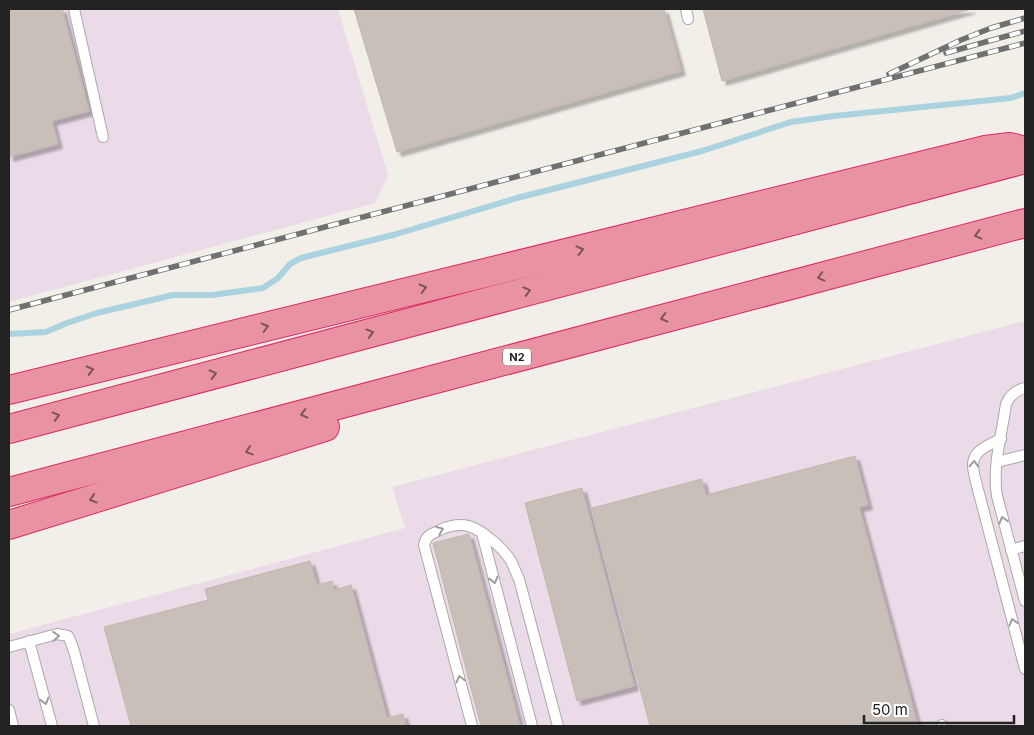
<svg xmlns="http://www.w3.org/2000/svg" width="1034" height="735" viewBox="0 0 1034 735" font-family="Inter,sans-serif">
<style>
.industrial{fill:#ebdbe8}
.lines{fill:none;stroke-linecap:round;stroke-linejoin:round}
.stream{stroke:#aad3df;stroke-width:6}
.building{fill:#c7bfb8;stroke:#c4b6ab;filter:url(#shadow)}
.lane-casing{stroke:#a9a9a9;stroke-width:12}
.highway-casing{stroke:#dc2a67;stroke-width:30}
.lane{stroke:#fff;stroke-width:10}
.highway{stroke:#e892a2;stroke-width:28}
.rail-casing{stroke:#707070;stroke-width:5.5}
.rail{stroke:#fff;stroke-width:4;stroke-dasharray:11;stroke-linecap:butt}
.oneway{stroke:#7b545c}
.oneway2{stroke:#9c9c9c}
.labels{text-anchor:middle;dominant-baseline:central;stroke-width:4;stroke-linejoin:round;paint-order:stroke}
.shield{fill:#fff;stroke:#646464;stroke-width:1}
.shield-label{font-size:11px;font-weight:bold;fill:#222}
</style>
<defs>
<filter id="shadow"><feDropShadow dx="4.5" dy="4.5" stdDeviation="1" flood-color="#0004"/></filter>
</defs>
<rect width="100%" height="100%" fill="#f2efe9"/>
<g class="industrial">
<path d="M 9,9 L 338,9 L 388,175 L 375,203 L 9,302 Z"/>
<path d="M 1025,321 L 1025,726 L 9,726 L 9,634 L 405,528 L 392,487 Z"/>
</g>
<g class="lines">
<path class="stream" d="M 9,334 L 46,332 L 67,323 L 97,313 L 173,295 L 212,295 L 263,288 L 278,278 L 290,264 L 301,258 L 393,235 L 517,198 L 702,151 L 791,122 L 834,116 L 1011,98 L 1025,93"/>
</g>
<g class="building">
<path d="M 9,9 L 62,9 L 89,111 L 52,121 L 58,144 L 9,157 Z"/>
<path d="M 354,9 L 664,9 L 681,71 L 397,152 Z"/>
<path d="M 703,9 L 971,9 L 722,81 Z"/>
<path d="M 855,456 L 868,505 L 859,507 L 918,726 L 650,726 L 592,508 L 702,479 L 706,495 Z"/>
<path d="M 582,488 L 634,686 L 577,701 L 525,503 Z"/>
<path d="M 469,534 L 520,726 L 481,726 L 433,543 Z"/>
<path d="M 310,561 L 317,585 L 332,581 L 334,590 L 351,585 L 387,718 L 403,714 L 406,726 L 131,726 L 104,627 L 208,600 L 205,589 Z"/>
</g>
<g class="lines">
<g class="lane-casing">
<g id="lane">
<path d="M 74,9 L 103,137"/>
<path d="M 686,9 L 688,19"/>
<path d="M 1025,388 C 1016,390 1010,395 1006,404 C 1002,434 992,466 997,496 L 1025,601"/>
<path d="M 1001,439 C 989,445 973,450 973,465 C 973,471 975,477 976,482 L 1025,669"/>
<path d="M 997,462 L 1025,455"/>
<path d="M 482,533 L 532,726"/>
<path d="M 1011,550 L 1025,546"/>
<path d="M 29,641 L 52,726"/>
<path d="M 9,647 L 57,634 L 68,636 L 70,640 L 74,651 L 94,726"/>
<path d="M 9,710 L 13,726"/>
<path d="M 942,725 L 942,726"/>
<path d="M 472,726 L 424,545 C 426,535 432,534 440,530 C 446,527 455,525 462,525 C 478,525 503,548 511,561 C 514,567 516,573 519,579 L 558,726"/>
</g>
</g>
<g class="highway-casing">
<g id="highway">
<path d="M 9,390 L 985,150 L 1010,147 L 1018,149"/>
<path d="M 9,429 L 1025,159"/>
<path d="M 9,492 L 1025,223"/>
<path d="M 9,525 L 325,427"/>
</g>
</g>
<use href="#lane" class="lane"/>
<use href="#highway" class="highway"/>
<g class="rail-casing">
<g id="rail">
<path d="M 946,53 L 1025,31"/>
<path d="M 889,74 L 961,40 L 991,28 L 1025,18"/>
<path d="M 9,310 L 1025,43"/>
</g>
</g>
<use href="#rail" class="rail"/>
</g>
<defs><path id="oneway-chevron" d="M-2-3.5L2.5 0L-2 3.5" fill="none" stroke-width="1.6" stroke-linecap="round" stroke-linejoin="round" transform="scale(1.25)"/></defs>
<g class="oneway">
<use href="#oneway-chevron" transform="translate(978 235) rotate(165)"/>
<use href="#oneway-chevron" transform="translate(580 250) rotate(-14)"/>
<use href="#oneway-chevron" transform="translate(821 277) rotate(165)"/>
<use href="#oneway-chevron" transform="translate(423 288) rotate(-14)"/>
<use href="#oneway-chevron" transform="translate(527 291) rotate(-15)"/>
<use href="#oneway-chevron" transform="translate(664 318) rotate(165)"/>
<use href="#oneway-chevron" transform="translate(265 327) rotate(-14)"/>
<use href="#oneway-chevron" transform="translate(370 333) rotate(-15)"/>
<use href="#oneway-chevron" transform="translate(90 370) rotate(-14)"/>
<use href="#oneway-chevron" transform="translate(213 374) rotate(-15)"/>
<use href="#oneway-chevron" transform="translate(304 414) rotate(165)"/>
<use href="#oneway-chevron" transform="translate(56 416) rotate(-15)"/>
<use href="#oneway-chevron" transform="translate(249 451) rotate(162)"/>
<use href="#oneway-chevron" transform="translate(93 499) rotate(163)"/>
</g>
<g class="oneway2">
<use href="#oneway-chevron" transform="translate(974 464) rotate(-88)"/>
<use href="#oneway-chevron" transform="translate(1003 520) rotate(-105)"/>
<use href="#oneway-chevron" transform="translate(440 530) rotate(-22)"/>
<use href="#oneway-chevron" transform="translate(494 580) rotate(76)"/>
<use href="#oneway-chevron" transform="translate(1013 622) rotate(-105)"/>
<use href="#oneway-chevron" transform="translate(56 636) rotate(-4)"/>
<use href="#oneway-chevron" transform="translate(460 679) rotate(-105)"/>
<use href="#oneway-chevron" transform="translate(45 701) rotate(75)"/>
</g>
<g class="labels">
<rect class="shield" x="503" y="348.5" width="28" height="17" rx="4"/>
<g class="shield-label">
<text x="517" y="357">N2</text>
</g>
</g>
<rect width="1034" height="735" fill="none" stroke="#222222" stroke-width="20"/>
<path d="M864 715v8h150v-8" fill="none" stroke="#222222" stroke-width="2.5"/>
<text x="872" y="715" font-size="15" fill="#222222" stroke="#ffffff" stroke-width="4" paint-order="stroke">50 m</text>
</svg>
